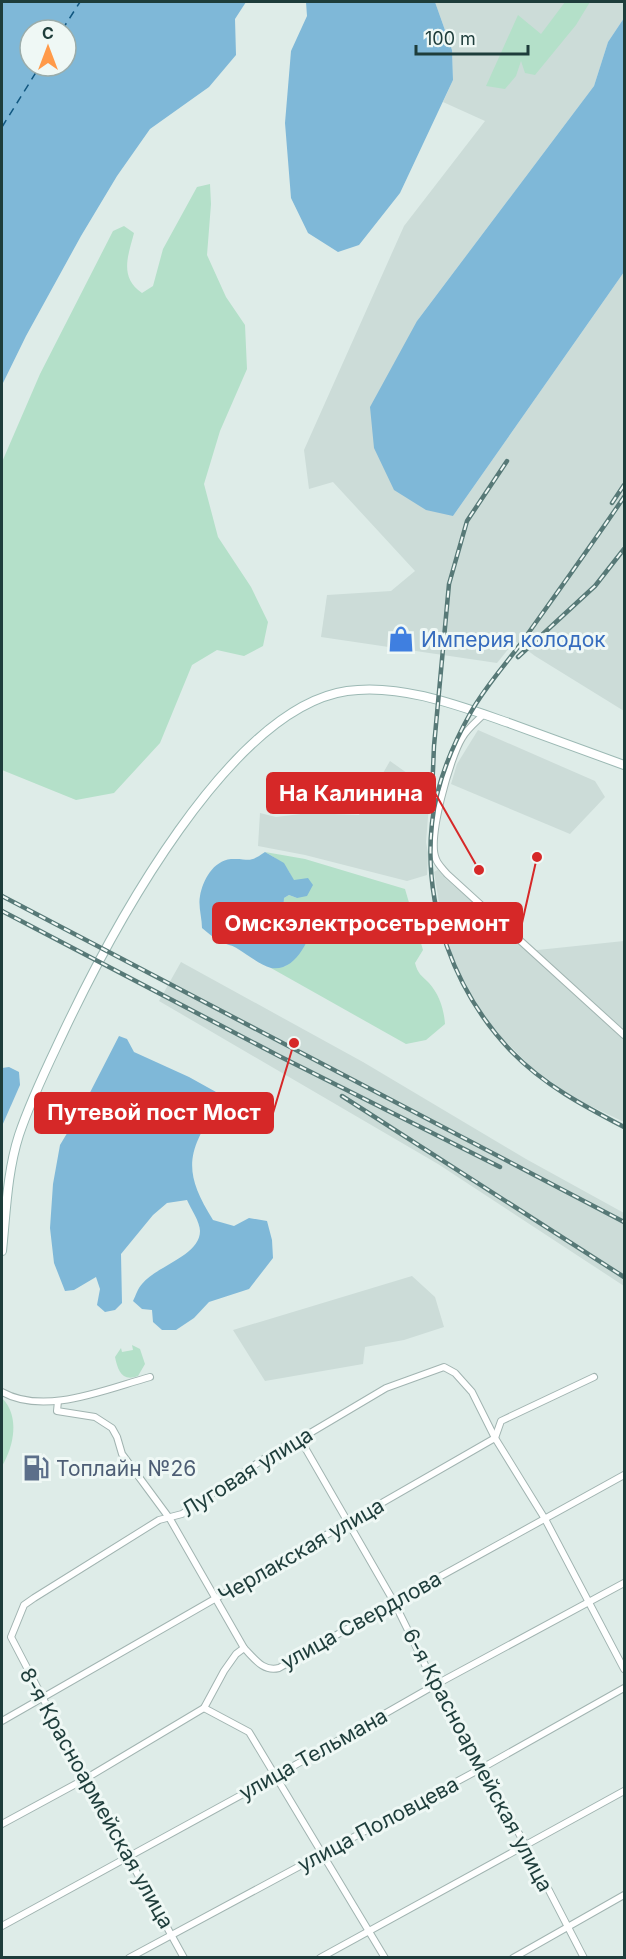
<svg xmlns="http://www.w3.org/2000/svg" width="626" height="1959" viewBox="0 0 626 1959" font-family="Inter,sans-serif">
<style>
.built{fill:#ccdcd8}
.green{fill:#b4e0c9}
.water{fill:#7fb8d8;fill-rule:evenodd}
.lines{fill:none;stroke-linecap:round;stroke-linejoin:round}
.ferry{stroke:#115780;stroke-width:1.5;stroke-dasharray:8 6;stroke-linecap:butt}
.minor-casing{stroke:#a1b4b1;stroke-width:8}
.secondary-casing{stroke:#9cb9b4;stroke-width:10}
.minor{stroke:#fff;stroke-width:6}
.secondary{stroke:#fff;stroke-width:8}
.rail-casing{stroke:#577977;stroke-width:4.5}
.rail{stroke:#eff8f5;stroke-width:2;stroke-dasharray:7;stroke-linecap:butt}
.labels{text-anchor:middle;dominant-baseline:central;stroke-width:6;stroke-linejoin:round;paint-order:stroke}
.shop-label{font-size:21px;fill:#366cbe;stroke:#eff8f5;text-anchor:start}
.service-label{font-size:21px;fill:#4e5e75;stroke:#eff8f5;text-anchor:start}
.street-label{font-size:21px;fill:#1e3d3b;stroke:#eff8f5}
.leader{fill:none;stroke:#d62828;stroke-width:2}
.callout-dot{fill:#d62828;stroke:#eff8f5;stroke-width:2}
.callout{fill:#d62828;stroke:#d62828;stroke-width:2}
.callout-label{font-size:22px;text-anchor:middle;font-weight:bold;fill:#fff}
</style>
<rect width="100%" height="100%" fill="#deece8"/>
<g class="built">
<path d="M 435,2 L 624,2 L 624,18 L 608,42 L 594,86 L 417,321 L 453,516 L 624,272 L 624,711 L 535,656 L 515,641 L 497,663 L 321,637 L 327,595 L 391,591 L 415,571 L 333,482 L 309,489 L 304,450 L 404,226 L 485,121 L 443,102 L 453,80 L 452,50 Z"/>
<path d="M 478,730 L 595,781 L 605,797 L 570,834 L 451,784 L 457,764 Z"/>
<path d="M 390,761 L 428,788 L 430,792 L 426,842 L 428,853 L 427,875 L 407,881 L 305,855 L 258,846 L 260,813 L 276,817 L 309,813 L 359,815 Z"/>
<path d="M 439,869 L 445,878 L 528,951 L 624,941 L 624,1122 L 576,1099 L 532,1068 L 495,1031 L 471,998 L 452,958 L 443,928 L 434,872 Z"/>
<path d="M 181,962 L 363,1062 L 526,1159 L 624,1213 L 624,1286 L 438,1164 L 159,1001 Z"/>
<path d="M 412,1276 L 435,1297 L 444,1327 L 404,1340 L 365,1347 L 363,1364 L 265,1381 L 233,1330 Z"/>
</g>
<g class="green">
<path d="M 565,2 L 590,2 L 576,25 L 535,75 L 525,73 L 521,61 L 516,76 L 505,89 L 486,86 L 518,15 L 541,34 Z"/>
<path d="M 210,184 L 211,204 L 207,255 L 226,297 L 245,325 L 247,369 L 220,431 L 204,484 L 218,537 L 251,587 L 268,622 L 263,646 L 244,656 L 217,650 L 192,665 L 160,743 L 114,793 L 76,800 L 2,770 L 2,462 L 40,374 L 113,231 L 124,226 L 134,233 C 128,256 119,277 142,293 L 153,286 L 163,249 L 197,187 Z"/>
<path d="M 265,852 L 305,859 L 405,889 L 423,950 L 415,963 C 418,974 421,975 429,983 C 439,994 444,1009 445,1024 L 426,1040 L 406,1044 L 271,968 L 286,966 L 307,915 L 292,926 L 281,926 C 279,915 284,908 284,898 L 289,895 L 297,898 C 292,871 288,865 265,852 Z"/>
<path d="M 132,1345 L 140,1349 L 145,1364 L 138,1376 C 122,1382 118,1371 115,1357 L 121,1348 L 122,1352 L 133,1350 Z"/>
<path d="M 2,1398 C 20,1416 14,1446 2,1466 Z"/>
</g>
<g class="water">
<path d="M 2,2 L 246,2 L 235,19 L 236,55 L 209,87 L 150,129 L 117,176 L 81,236 L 26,336 L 2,385 ZM 30,30 L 66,30 L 66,66 L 30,66 Z"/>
<path d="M 306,2 L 435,2 L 452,50 L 453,80 L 400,193 L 359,245 L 338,252 L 308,233 L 291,198 L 285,123 L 291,51 L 307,16 Z"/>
<path d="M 624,18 L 624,272 L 453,516 L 426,510 L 394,490 L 374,448 L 370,407 L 417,321 L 594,86 L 608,42 Z"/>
<path d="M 265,852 L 284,863 L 294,880 L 308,878 L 313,885 L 307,896 L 297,898 L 289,895 L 284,898 C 284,908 279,915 281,926 C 299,926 299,915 313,915 L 316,920 C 309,938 297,972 271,968 C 260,965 248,955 238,949 C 233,945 227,945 221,942 C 214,938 208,933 202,928 C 202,918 198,906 200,896 C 203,880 213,861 231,859 C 250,858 248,864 265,852 Z"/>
<path d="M 119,1036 L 127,1039 L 134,1052 L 189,1077 L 216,1092 L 218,1106 C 186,1152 183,1172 213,1220 L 234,1226 L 249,1218 L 267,1221 L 272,1240 L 273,1258 L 249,1289 L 209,1302 L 194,1318 L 176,1330 L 162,1330 L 153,1322 L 152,1310 L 142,1309 L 133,1301 C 136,1295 138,1288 142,1284 C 156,1266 200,1256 200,1231 C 200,1222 191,1209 187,1200 L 167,1203 L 153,1215 L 121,1254 L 122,1303 L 115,1310 L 105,1312 L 97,1305 L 100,1289 L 96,1277 L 74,1290 L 65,1291 L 54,1263 L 50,1228 L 53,1184 L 60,1145 L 81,1110 Z"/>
<path d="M 9,1067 L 19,1072 L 20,1085 L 2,1126 L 2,1068 Z"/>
</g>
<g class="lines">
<g class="ferry">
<path d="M 62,30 L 80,2"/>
<path d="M 2,127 L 40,66"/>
</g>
<g class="minor-casing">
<g id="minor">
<path d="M 484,714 C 476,722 467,729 462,738 C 450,757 427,839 436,859 C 438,865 444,870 447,874 L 624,1035"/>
<path d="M 2,1392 C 45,1416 106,1389 150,1377"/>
<path d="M 58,1401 L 57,1411 L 95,1417 L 112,1428 L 117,1437 L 122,1454 L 170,1519 L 244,1648"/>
<path d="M 300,1439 L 394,1602 L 435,1685 L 526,1846 L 584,1958"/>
<path d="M 204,1708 L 249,1732 L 385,1958"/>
<path d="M 2,1721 L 495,1438 L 501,1421 L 594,1377"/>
<path d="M 2,1824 L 85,1779 L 204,1708 L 224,1671 L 236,1654 L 244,1648 C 255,1659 263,1672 279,1668 L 394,1602 L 624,1475"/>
<path d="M 2,1926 L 276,1776 L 435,1685 L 624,1583"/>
<path d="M 129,1958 L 482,1768 L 624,1688"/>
<path d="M 184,1958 L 85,1779 L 11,1637 L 24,1605 L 34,1598 L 159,1520 L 182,1514 L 280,1448 L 300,1439 L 386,1388 L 444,1367 L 455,1373 L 472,1392 L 495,1438 L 545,1519 L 624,1669"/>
<path d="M 320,1958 L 624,1791"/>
<path d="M 513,1958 L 624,1895"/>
</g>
</g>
<g class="secondary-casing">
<path id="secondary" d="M 2,1251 C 6,1213 7,1172 19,1135 C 31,1099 48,1065 64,1031 C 111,932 229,708 347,691 C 400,683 460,706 509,723 C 548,737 586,751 624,765"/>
</g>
<use href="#minor" class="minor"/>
<use href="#secondary" class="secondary"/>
<g class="rail-casing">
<g id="rail">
<path d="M 624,497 C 591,546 556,594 522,642 C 505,665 485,687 471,712 C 452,746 436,784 432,823 C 423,906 454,992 512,1052 C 544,1085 584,1106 624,1127"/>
<path d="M 612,503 L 624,485"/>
<path d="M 518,657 L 595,586 L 624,549"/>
<path d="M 432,793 L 434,746 L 449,584 L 467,521 L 507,461"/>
<path d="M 2,896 L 624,1222"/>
<path d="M 2,911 L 279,1056 L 500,1167"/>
<path d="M 342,1096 L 624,1277"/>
</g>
</g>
<use href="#rail" class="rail"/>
</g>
<defs>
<g id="shop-bare" transform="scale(2.07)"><path d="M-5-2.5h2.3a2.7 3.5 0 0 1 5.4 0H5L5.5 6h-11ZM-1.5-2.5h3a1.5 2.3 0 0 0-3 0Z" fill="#3f7fe0" stroke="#eff8f5" stroke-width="2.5" paint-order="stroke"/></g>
<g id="fuel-bare" transform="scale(2.07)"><path d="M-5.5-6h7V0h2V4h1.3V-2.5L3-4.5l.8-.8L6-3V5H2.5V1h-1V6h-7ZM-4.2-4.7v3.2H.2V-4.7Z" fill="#5c6f8a" stroke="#eff8f5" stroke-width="2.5" paint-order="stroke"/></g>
</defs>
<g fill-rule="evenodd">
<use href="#shop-bare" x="401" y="639"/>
<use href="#fuel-bare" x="36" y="1468"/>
</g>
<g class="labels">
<g class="shop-label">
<text x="421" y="639">Империя колодок</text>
</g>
<g class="service-label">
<text x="56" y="1468">Топлайн №26</text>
</g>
<g class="street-label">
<text transform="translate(247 1472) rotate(-32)">Луговая улица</text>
<text transform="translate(301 1550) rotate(-30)">Черлакская улица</text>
<text transform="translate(361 1620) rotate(-29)">улица Свердлова</text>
<text transform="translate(313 1754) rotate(-29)">улица Тельмана</text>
<text transform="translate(478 1760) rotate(62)">6-я Красноармейская улица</text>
<text transform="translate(97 1798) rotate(61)">8-я Красноармейская улица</text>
<text transform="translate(378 1824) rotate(-28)">улица Половцева</text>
</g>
</g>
<path class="leader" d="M479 870L435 793M537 857L522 923M294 1043L273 1113"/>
<g class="callout-dot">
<circle cx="479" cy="870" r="6"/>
<circle cx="537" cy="857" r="6"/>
<circle cx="294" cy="1043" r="6"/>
</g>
<g class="callout">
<rect x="267" y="773" width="168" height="40" rx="6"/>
<rect x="213" y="903" width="309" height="40" rx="6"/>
<rect x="35" y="1093" width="238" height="40" rx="6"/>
</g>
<g class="callout-label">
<text x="351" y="801">На Калинина</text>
<text x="367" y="931">Омскэлектросетьремонт</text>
<text x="154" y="1120">Путевой пост Мост</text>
</g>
<rect width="626" height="1959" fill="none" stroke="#1e3d3b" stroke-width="6"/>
<g transform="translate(48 48)"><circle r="28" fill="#eff8f5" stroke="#9badab" stroke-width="1.5"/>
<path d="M0-4.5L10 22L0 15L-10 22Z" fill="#ff9a49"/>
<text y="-9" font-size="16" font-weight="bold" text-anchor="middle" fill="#1e3d3b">С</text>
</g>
<path d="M416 45v9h112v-9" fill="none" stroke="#1e3d3b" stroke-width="3"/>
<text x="425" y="45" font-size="18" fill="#1e3d3b" stroke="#eff8f5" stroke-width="4.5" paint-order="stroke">100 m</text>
</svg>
